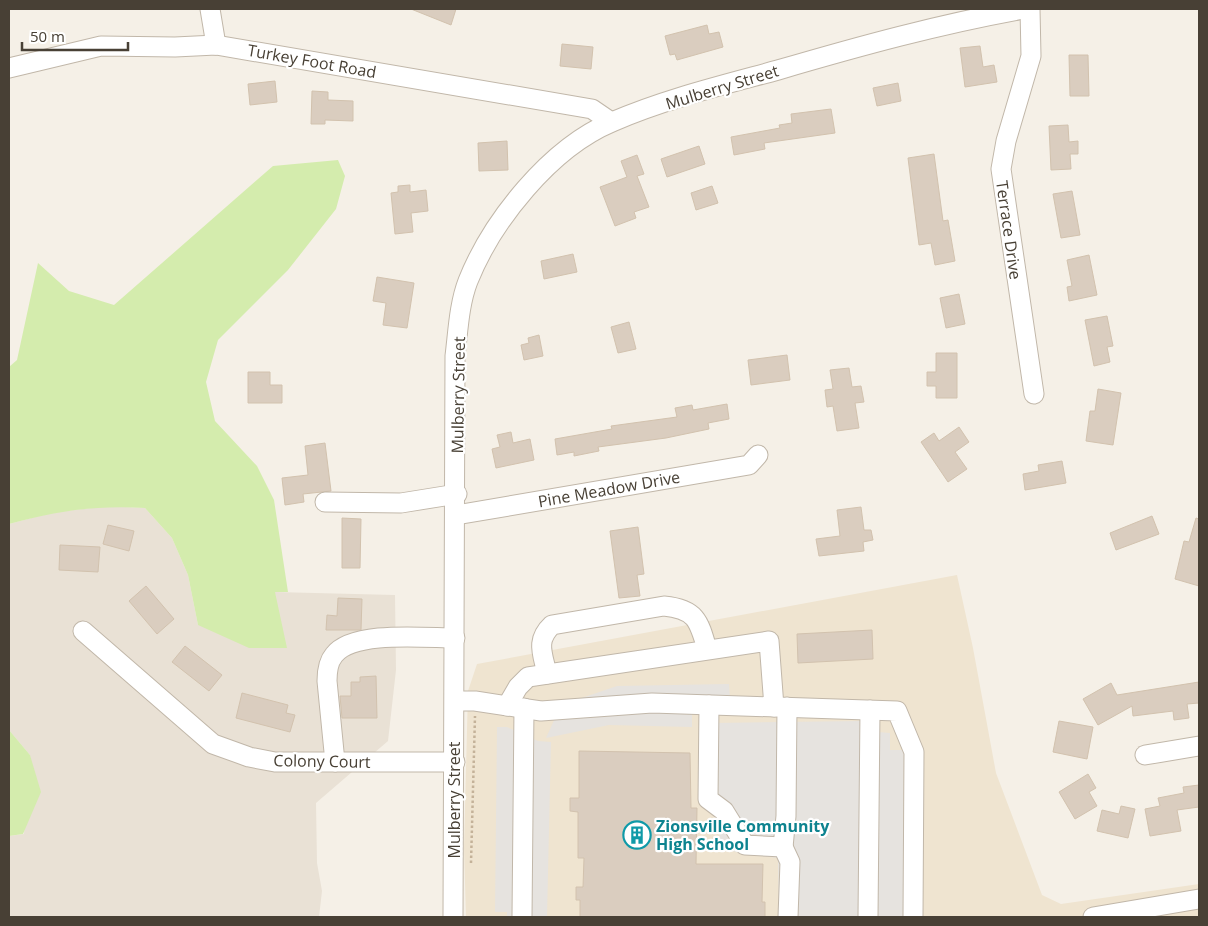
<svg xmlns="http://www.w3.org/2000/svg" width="1208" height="926" viewBox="0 0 1208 926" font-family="'Open Sans',sans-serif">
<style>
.residential{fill:#e9e1d5}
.education{fill:#efe4d0}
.green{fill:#d4ecad}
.parking{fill:#e6e3df}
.building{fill:#dacdbf;stroke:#d2c2ae}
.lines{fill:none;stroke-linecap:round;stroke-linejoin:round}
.minor-casing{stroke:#c1b7a9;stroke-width:21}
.path{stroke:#c4b299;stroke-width:2.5;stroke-dasharray:2.5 2.5;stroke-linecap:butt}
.minor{stroke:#fff;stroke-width:19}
.labels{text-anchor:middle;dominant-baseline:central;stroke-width:4.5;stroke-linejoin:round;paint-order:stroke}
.street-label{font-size:16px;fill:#484035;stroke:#fff}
.culture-label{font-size:16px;font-weight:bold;fill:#0d838f;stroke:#fff;text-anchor:start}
</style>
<rect width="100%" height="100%" fill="#f5f0e7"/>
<path class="residential" d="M 106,506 L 145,508 L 172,538 L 188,575 L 198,625 L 275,592 L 395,595 L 396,670 L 388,741 L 316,803 L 317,863 L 322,891 L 319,917 L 9,917 L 9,836 L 24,834 L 30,755 L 9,730 L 9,524 L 50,513 Z"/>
<path class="education" d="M 957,575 L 973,648 L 996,773 L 1042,895 L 1061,904 L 1199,884 L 1199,917 L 466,917 L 464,848 L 468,691 L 477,664 Z"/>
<g class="green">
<path d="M 338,160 L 345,176 L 336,209 L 288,270 L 218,340 L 206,382 L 215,421 L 257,466 L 274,500 L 288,592 L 275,592 L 287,648 L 249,648 L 198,625 L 188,575 L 172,538 L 145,508 C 96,505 56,511 9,524 L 9,367 L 17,360 L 38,263 L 69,291 L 114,305 L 273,166 Z"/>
<path d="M 9,730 L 30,755 L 41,792 L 23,834 L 9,836 Z"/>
</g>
<g class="parking">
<path d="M 729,684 L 731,714 L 692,714 L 692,727 L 609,725 L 546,738 L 561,705 L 617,686 Z"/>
<path d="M 861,721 L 878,732 L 890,733 L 890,750 L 904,750 L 903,917 L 779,917 L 778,858 L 744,854 L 721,848 L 715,793 L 713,723 Z"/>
<path d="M 497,727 L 507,727 L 538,741 L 551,742 L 547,917 L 507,917 L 507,912 L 495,912 Z"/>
</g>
<g class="building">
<path d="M 411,9 L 456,9 L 451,25 Z"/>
<path d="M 707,25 L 709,34 L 719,32 L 723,47 L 677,60 L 675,54 L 670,55 L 665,36 Z"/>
<path d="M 562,44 L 593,47 L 591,69 L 560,66 Z"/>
<path d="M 980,46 L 983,67 L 994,65 L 997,82 L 965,87 L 960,48 Z"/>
<path d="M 1069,55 L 1088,55 L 1089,96 L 1070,96 Z"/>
<path d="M 275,81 L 277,102 L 250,105 L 248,84 Z"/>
<path d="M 898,83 L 901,101 L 877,106 L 873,88 Z"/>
<path d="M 312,91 L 328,92 L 328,100 L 353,101 L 353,121 L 325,120 L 325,124 L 311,124 Z"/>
<path d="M 831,109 L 835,133 L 764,143 L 765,149 L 734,155 L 731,137 L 780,128 L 779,125 L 792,123 L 791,114 Z"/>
<path d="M 1068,125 L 1069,142 L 1078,141 L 1078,154 L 1070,154 L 1071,169 L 1051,170 L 1049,126 Z"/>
<path d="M 507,141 L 508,170 L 479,171 L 478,143 Z"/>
<path d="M 699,146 L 705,164 L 667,177 L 661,159 Z"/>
<path d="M 934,154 L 943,221 L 948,220 L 955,261 L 935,265 L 931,243 L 919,245 L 908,158 Z"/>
<path d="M 637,155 L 644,174 L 637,176 L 649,207 L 634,212 L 636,218 L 615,226 L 600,187 L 627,177 L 621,161 Z"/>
<path d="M 410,185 L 410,192 L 426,190 L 428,211 L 411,213 L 413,232 L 395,234 L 391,193 L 398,192 L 398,186 Z"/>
<path d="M 712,186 L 718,203 L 696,210 L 691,193 Z"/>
<path d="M 1072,191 L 1080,235 L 1061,238 L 1053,194 Z"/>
<path d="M 573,254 L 577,272 L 544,279 L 541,261 Z"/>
<path d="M 1089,255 L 1097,295 L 1069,301 L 1067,287 L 1072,286 L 1067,260 Z"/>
<path d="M 377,277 L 414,283 L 407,328 L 383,325 L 386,303 L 373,301 Z"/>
<path d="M 959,294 L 965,324 L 946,328 L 940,298 Z"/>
<path d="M 1107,316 L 1113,346 L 1107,347 L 1110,362 L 1094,366 L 1085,320 Z"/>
<path d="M 629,322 L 636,349 L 618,353 L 611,327 Z"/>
<path d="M 539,335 L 543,356 L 524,360 L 521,345 L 529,343 L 528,338 Z"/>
<path d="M 936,353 L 957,353 L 957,398 L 936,398 L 936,386 L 927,386 L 927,372 L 936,372 Z"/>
<path d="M 787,355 L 790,380 L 751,385 L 748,360 Z"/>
<path d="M 849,368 L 852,387 L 861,386 L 864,402 L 855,403 L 859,428 L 837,431 L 833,406 L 827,407 L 825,390 L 833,389 L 830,370 Z"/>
<path d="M 248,372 L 270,372 L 270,385 L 282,385 L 282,403 L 248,403 Z"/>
<path d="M 1098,389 L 1121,393 L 1113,445 L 1086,441 L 1090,411 L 1095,411 Z"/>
<path d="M 727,404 L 729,419 L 708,423 L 709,429 L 666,438 L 598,447 L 599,451 L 574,456 L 574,452 L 557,455 L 555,439 L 612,429 L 611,426 L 677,417 L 675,408 L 692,405 L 693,410 Z"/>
<path d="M 959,427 L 969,442 L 955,452 L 967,469 L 948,482 L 921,442 L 934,433 L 939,441 Z"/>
<path d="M 511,432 L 513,443 L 530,439 L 534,460 L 496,468 L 492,449 L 500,447 L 497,435 Z"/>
<path d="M 325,443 L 331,491 L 303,494 L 304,502 L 285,505 L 282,478 L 308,475 L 305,446 Z"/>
<path d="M 1062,461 L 1066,483 L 1025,490 L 1023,474 L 1039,471 L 1038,465 Z"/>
<path d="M 861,507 L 864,530 L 871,530 L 873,540 L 863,542 L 864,551 L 819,556 L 816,539 L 840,536 L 837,510 Z"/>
<path d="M 1152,516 L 1159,534 L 1116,550 L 1110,533 Z"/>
<path d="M 342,518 L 361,519 L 360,568 L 342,568 Z"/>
<path d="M 1196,518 L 1199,519 L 1199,586 L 1175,579 L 1184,541 L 1189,542 Z"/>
<path d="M 108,525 L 134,531 L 129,551 L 103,544 Z"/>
<path d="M 638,527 L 644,574 L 637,575 L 640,596 L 619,598 L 610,531 Z"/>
<path d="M 60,545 L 100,547 L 98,572 L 59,570 Z"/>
<path d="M 146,586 L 174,619 L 157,634 L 129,601 Z"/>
<path d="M 338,598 L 362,599 L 361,630 L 326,630 L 327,615 L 337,616 Z"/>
<path d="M 872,630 L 873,659 L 798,663 L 797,634 Z"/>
<path d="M 185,646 L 222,675 L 209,691 L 172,662 Z"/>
<path d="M 376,676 L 377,718 L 342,718 L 340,696 L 351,696 L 351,682 L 360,682 L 360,677 Z"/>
<path d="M 1199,682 L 1199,703 L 1187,704 L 1189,718 L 1174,720 L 1173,711 L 1133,716 L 1132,706 L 1098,725 L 1083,699 L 1111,683 L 1117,695 Z"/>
<path d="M 242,693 L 288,705 L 286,713 L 295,715 L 290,732 L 236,718 Z"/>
<path d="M 1059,721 L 1093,727 L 1087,759 L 1053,752 Z"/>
<path d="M 579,751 L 690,753 L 691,808 L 697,808 L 696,864 L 763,864 L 762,902 L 765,902 L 765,917 L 580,917 L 580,900 L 576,900 L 576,887 L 583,887 L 584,858 L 578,858 L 578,812 L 570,811 L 570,798 L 579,798 Z"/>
<path d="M 1088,774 L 1096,788 L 1089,792 L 1097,806 L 1075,819 L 1059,792 Z"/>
<path d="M 1199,785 L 1199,807 L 1177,810 L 1181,831 L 1150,836 L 1145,809 L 1160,806 L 1158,798 L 1184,793 L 1183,787 Z"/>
<path d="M 1121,806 L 1135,809 L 1128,838 L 1097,831 L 1102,810 L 1119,814 Z"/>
</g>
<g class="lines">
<g class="minor-casing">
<g id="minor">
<path d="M 210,9 L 216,45"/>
<path d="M 1030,9 L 1031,56 L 1006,141 L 1001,169 L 1034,394"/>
<path d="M 9,68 L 101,46 L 175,47 L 216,45 L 592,109 L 611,122"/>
<path d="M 325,502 L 401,503 L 457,494"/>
<path d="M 456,515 L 749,465 L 758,455"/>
<path d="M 83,631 L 213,744 L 249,757 L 275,762 L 455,762"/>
<path d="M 547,674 C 543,654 535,641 552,625 L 664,606 C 696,609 699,621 707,649"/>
<path d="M 455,701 L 475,701 L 541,711 L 652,703 L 897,711 L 914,752 L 913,917"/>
<path d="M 709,705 L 708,799 L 724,811 L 745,845 L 783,847 L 790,862 L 788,917"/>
<path d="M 507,706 L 518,687 L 528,677 L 769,641 L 774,707"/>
<path d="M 1145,755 L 1199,746"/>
<path d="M 335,762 L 327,681 C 327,672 328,662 334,655 C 353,630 426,638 455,638"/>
<path d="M 783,847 L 786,816 L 787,707"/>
<path d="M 453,917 L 455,356 C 458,332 459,304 468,281 C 492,221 550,148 612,122 C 665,99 723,85 778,70 C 860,46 940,24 1024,9"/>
<path d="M 522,917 L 524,708"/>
<path d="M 868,917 L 870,710"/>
<path d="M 1093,917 L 1199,899"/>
</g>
</g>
<path class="path" d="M 471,863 L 475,716"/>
<use href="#minor" class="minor"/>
</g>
<defs>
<g id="building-ring" transform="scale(1.4375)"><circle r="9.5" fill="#fff" stroke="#0f9aa8" stroke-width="1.5"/><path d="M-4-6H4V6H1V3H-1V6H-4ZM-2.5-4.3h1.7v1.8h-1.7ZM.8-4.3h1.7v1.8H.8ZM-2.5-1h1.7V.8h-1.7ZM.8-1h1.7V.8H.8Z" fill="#0f9aa8"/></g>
</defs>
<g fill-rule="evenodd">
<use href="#building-ring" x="637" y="835"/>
</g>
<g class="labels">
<g class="street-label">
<text transform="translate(312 61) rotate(10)">Turkey Foot Road</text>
<text transform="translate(722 87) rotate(-17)">Mulberry Street</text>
<text transform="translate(1009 230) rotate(82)">Terrace Drive</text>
<text transform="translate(458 395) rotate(-89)">Mulberry Street</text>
<text transform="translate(609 489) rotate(-10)">Pine Meadow Drive</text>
<text transform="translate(322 761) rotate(1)">Colony Court</text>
<text transform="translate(454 800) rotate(-90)">Mulberry Street</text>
</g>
<g class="culture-label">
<text x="656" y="826">Zionsville Community<tspan x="656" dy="18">High School</tspan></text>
</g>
</g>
<rect width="1208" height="926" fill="none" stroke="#484035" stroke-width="20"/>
<path d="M22 42v8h106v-8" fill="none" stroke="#484035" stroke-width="2.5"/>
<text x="30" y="42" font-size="15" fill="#484035" stroke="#ffffff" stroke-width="4" paint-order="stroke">50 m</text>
</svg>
